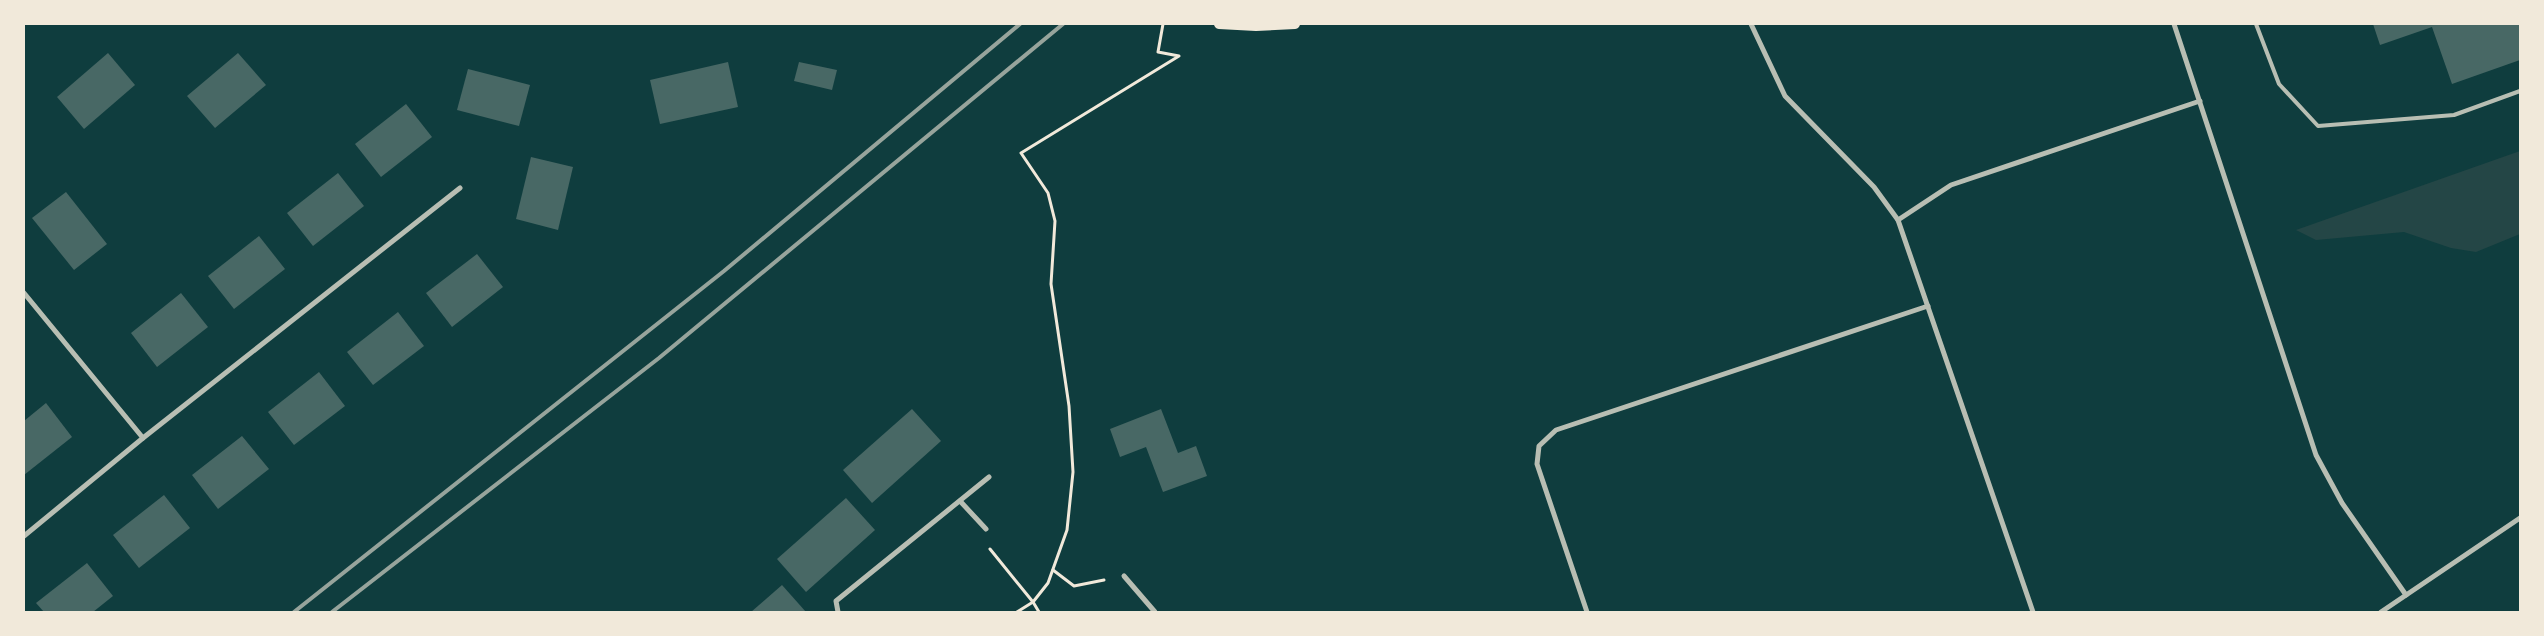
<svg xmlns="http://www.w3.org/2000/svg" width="2544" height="636" viewBox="0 0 2544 636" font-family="'Titillium Web',sans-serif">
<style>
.green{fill:#244646}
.building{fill:#486865}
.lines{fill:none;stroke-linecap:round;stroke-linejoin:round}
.path{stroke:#f1e9da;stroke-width:3}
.service{stroke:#b8beb3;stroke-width:4}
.minor{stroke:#b8beb3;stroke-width:5}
.secondary{stroke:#f1e9da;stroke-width:10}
.rail{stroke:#97a49c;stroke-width:4}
</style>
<rect width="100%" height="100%" fill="#0f3d3e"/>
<path class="green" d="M 2520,151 L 2520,234 L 2476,252 L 2451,248 L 2404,232 L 2316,240 L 2296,230 Z"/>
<g class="building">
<path d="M 2373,24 L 2520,24 L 2520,60 L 2452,84 L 2432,27 L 2380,45 Z"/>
<path d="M 108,53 L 135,85 L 84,129 L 57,97 Z"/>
<path d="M 238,53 L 266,85 L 215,128 L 187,96 Z"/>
<path d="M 728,62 L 738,107 L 660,124 L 650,80 Z"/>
<path d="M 799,62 L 837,70 L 832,90 L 794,81 Z"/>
<path d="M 468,69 L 530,85 L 519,126 L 457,110 Z"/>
<path d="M 406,104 L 432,137 L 381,177 L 355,144 Z"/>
<path d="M 531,157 L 573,167 L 558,230 L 516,219 Z"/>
<path d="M 338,173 L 364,206 L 313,246 L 287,213 Z"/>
<path d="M 66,192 L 107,244 L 74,270 L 32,218 Z"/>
<path d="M 259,236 L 285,269 L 234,309 L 208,276 Z"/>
<path d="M 477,254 L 503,287 L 452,327 L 426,293 Z"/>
<path d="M 181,293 L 208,327 L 157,367 L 131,333 Z"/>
<path d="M 398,312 L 424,346 L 373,385 L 347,352 Z"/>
<path d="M 319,372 L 345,406 L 294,445 L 268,412 Z"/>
<path d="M 46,403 L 72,437 L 24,475 L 24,421 Z"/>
<path d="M 912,409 L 941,441 L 872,503 L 843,470 Z"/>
<path d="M 1161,409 L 1178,453 L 1196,446 L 1207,476 L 1163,492 L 1146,447 L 1120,457 L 1110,429 Z"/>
<path d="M 242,436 L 269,469 L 218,509 L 192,475 Z"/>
<path d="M 164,495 L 190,528 L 139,568 L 113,535 Z"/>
<path d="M 846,498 L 875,530 L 806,592 L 777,559 Z"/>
<path d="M 87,563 L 113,596 L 93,612 L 44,612 L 36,603 Z"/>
<path d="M 782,585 L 806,612 L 751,612 Z"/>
</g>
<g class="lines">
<g class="path">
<path d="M 990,549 L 1033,602 L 1039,612"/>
<path d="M 1053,570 L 1074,586 L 1104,580"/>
<path d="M 1017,612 L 1033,602 L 1048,583 L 1067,530 L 1073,472 L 1069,406 L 1051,284 L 1055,221 L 1048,193 L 1021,153 L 1179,56 L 1158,52 L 1163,24"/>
</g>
<path class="service" d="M 2256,24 L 2279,84 L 2318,126 L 2454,115 L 2520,91"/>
<g class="minor">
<path d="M 1751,24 L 1785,96 L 1874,187 L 1898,220 L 2033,612"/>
<path d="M 2174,24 L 2316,455 L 2342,503 L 2406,595"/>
<path d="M 1898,220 L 1951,185 L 2200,101"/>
<path d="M 24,293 L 143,438"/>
<path d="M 960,501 L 986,529"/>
<path d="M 24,536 L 143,438 L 460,188"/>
<path d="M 1124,576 L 1155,612"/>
<path d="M 838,612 L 836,601 L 989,477"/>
<path d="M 1587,612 L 1537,464 L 1539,446 L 1556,430 L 1928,306"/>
<path d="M 2381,612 L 2520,518"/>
</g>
<path class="secondary" d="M 1219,24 L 1256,26 L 1295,24"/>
<g class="rail">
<path d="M 294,612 L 724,271 L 1020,24"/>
<path d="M 332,612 L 659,358 L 1063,24"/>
</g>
</g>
<rect width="2544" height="636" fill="none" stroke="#f1e9da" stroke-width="50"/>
</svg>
